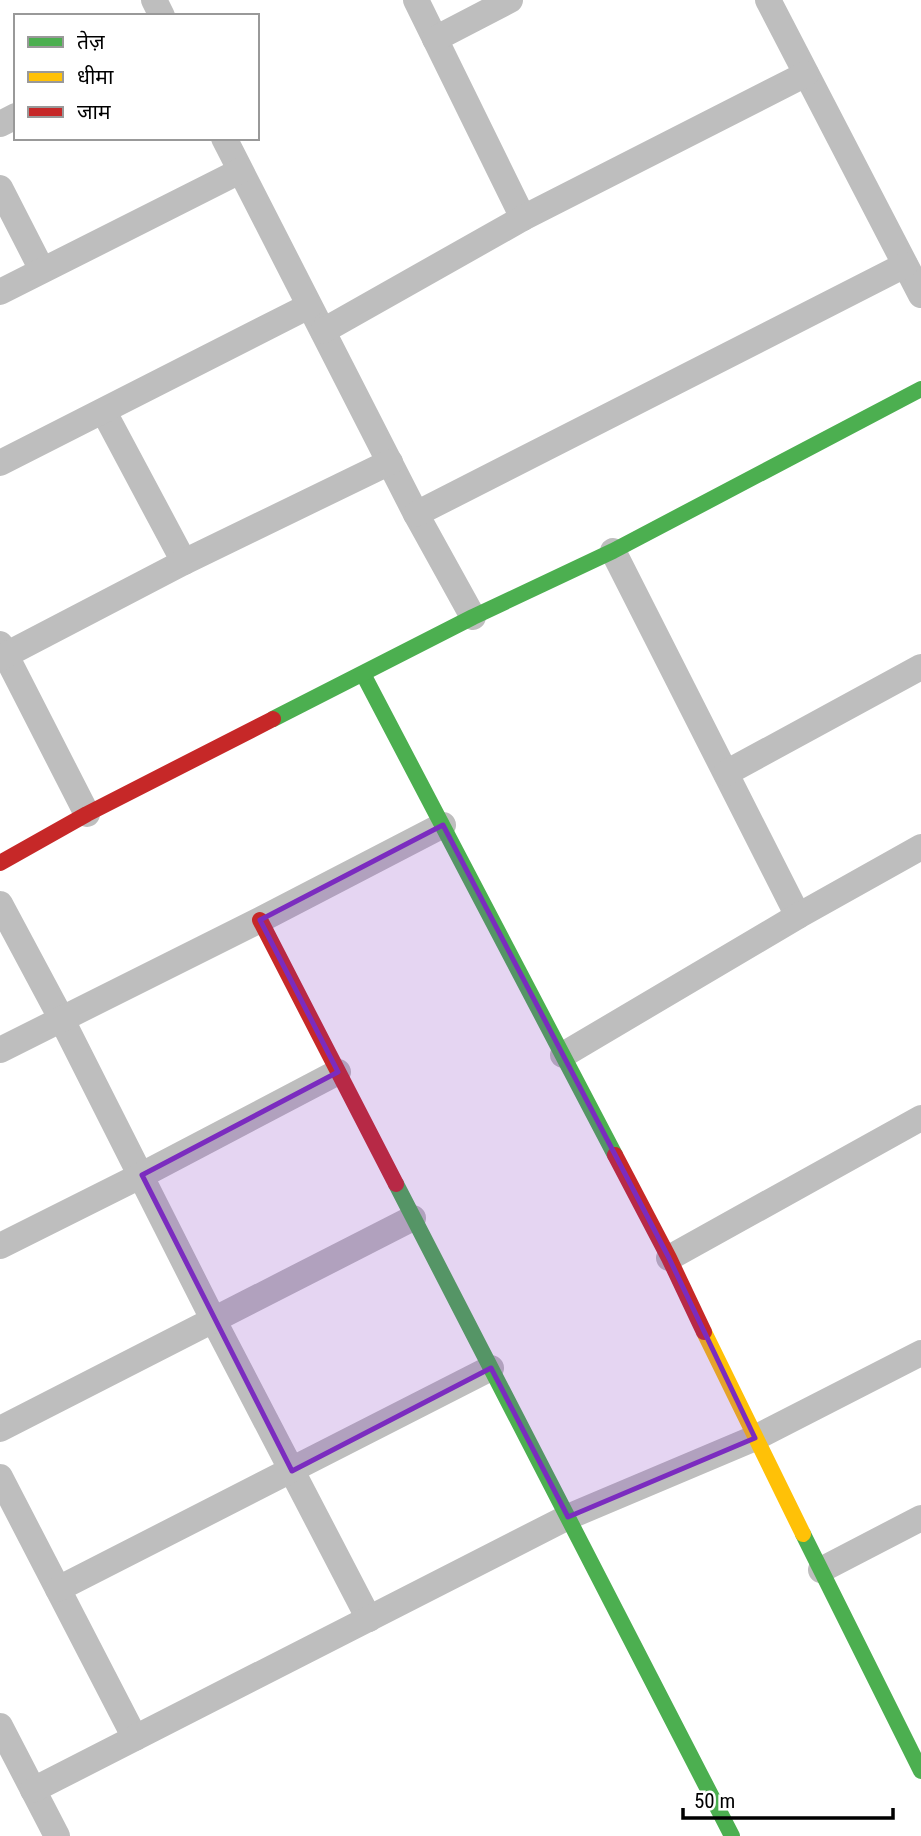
<svg xmlns="http://www.w3.org/2000/svg" width="921" height="1836" viewBox="0 0 921 1836" font-family="'Roboto Condensed','Noto Sans Devanagari',sans-serif">
<style>
.lines{fill:none;stroke-linecap:round;stroke-linejoin:round}
.street{stroke:#bebebe;stroke-width:26}
.fast{stroke:#4caf50;stroke-width:16}
.slow{stroke:#ffc107;stroke-width:16}
.jam{stroke:#c62828;stroke-width:16}
.marked{fill:#7b2cbf;fill-opacity:0.2;stroke:#7b2cbf;stroke-width:5;stroke-linejoin:round}
</style>
<rect width="100%" height="100%" fill="#fff"/>
<g class="lines">
<g class="street">
<path d="M 154,0 L 162,16"/>
<path d="M 416,0 L 523,218"/>
<path d="M 768,0 L 921,295"/>
<path d="M 435,39 L 510,0"/>
<path d="M 0,124 L 16,116"/>
<path d="M 224,138 L 416,514 L 473,617"/>
<path d="M 0,188 L 42,270"/>
<path d="M 0,292 L 240,171"/>
<path d="M 323,331 L 523,218 L 806,74"/>
<path d="M 104,412 L 184,562"/>
<path d="M 0,463 L 309,306"/>
<path d="M 416,514 L 905,265"/>
<path d="M 613,551 L 798,916"/>
<path d="M 0,644 L 87,814"/>
<path d="M 0,658 L 184,562 L 390,462"/>
<path d="M 726,773 L 921,667"/>
<path d="M 0,904 L 61,1018 L 214,1321 L 369,1619"/>
<path d="M 0,1050 L 260,920 L 443,825"/>
<path d="M 563,1055 L 798,916 L 921,847"/>
<path d="M 0,1246 L 142,1175 L 338,1072"/>
<path d="M 669,1258 L 921,1118"/>
<path d="M 0,1429 L 413,1218"/>
<path d="M 0,1477 L 135,1738"/>
<path d="M 821,1570 L 921,1518"/>
<path d="M 58,1589 L 491,1368"/>
<path d="M 0,1726 L 57,1836"/>
<path d="M 33,1790 L 568,1517 L 755,1438 L 921,1353"/>
</g>
<g class="fast">
<path d="M 363,674 L 615,1155"/>
<path d="M 273,719 L 473,617 L 613,551 L 921,389"/>
<path d="M 396,1184 L 732,1836"/>
<path d="M 803,1534 L 921,1771"/>
</g>
<path class="slow" d="M 704,1332 L 803,1534"/>
<g class="jam">
<path d="M 0,863 L 87,814 L 273,719"/>
<path d="M 260,920 L 396,1184"/>
<path d="M 615,1155 L 669,1258 L 704,1332"/>
</g>
</g>
<path class="marked" d="M 443,825 L 669,1258 L 755,1438 L 568,1517 L 491,1368 L 292,1471 L 142,1175 L 338,1072 L 260,920 Z"/>
<rect x="14" y="14" width="245" height="126" fill="#ffffff" stroke="#999999" stroke-width="2"/>
<rect x="28" y="37" width="35" height="10" fill="#4caf50" stroke="#999999" stroke-width="2"/>
<text x="77" y="49" font-size="21" fill="#000000">तेज़</text>
<rect x="28" y="72" width="35" height="10" fill="#ffc107" stroke="#999999" stroke-width="2"/>
<text x="77" y="84" font-size="21" fill="#000000">धीमा</text>
<rect x="28" y="107" width="35" height="10" fill="#c62828" stroke="#999999" stroke-width="2"/>
<text x="77" y="119" font-size="21" fill="#000000">जाम</text>
<path d="M683 1808v10h210v-10" fill="none" stroke="#000000" stroke-width="3.5"/>
<text x="694" y="1808" font-size="21" fill="#000000" stroke="#ffffff" stroke-width="5" paint-order="stroke">50 m</text>
</svg>
